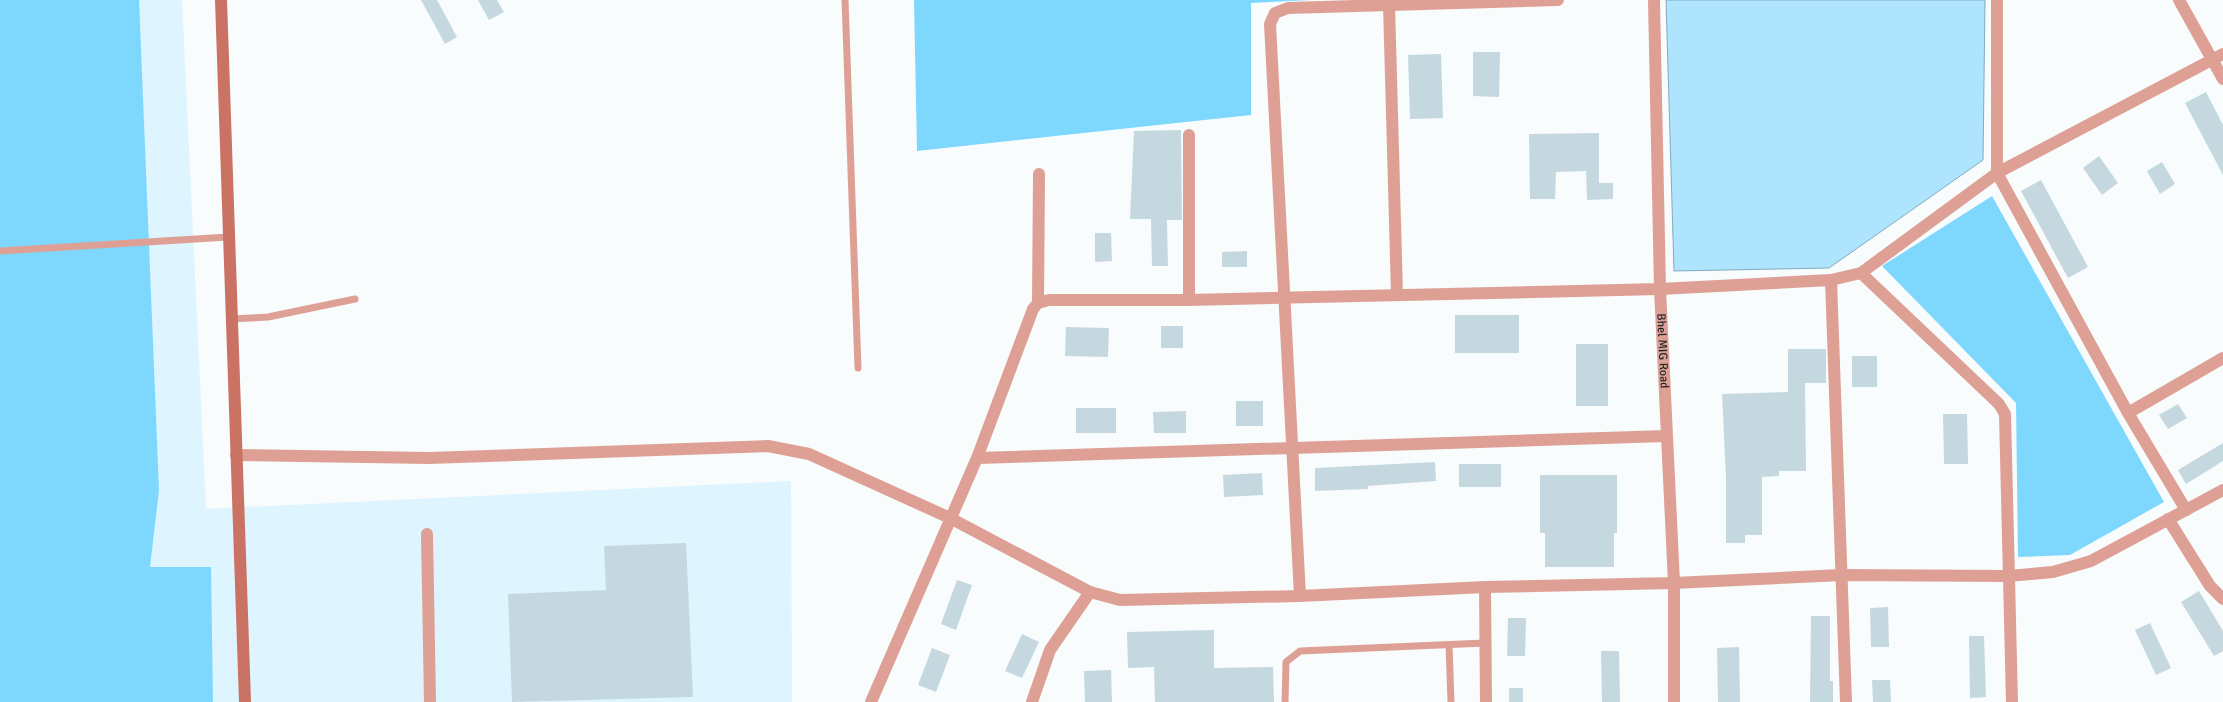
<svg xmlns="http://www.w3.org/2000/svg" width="2223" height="702" viewBox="0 0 2223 702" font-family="Signika,sans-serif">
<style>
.built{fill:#def4fe}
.green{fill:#7ed8fe}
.water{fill:#aee4fd;stroke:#83abbd}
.building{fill:#c5d8e0}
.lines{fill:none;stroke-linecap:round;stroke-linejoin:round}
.lane{stroke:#dea095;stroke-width:7}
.street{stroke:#dea095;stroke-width:12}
.secondary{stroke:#ca7263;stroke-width:12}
.labels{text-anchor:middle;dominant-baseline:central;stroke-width:4;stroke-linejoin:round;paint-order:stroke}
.street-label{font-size:12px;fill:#1f2629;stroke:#f8fcfd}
</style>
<rect width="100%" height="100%" fill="#f8fcfd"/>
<path class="built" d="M 0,0 L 182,0 L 206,509 L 791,481 L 792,702 L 0,702 Z"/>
<g class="green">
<path d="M 0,0 L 139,0 L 159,490 L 150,567 L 211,567 L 213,702 L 0,702 Z"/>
<path d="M 914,0 L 1311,0 L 1251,3 L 1251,115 L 917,151 Z"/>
<path d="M 1992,196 L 2164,502 L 2070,555 L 2018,557 L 2016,403 L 1882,266 Z"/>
</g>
<path class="water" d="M 1666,0 L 1985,0 L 1983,160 L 1829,268 L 1674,271 Z"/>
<g class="building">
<path d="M 421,0 L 437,0 L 457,37 L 445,44 Z"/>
<path d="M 478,0 L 497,0 L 504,12 L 489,20 Z"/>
<path d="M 1473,52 L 1500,52 L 1499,97 L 1473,96 Z"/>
<path d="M 1441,54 L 1443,118 L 1410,119 L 1408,55 Z"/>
<path d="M 2206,92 L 2223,125 L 2223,175 L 2185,103 Z"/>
<path d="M 1181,130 L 1182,220 L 1167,220 L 1168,266 L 1152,266 L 1151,219 L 1130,219 L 1134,131 Z"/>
<path d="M 1599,133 L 1599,183 L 1613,183 L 1613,199 L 1587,200 L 1586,171 L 1556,172 L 1555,199 L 1530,199 L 1529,134 Z"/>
<path d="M 2099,156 L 2118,183 L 2102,195 L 2083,168 Z"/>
<path d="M 2162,162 L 2175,184 L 2160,194 L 2147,171 Z"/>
<path d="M 2041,180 L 2088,267 L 2068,278 L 2021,191 Z"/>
<path d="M 1095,233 L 1111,233 L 1112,261 L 1095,262 Z"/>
<path d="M 1247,251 L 1247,267 L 1222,267 L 1222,252 Z"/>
<rect x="1455" y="315" width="64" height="38"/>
<rect x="1161" y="326" width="22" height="22"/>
<path d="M 1066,327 L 1109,328 L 1108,357 L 1065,356 Z"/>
<rect x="1576" y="344" width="32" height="62"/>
<path d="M 1788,349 L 1826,349 L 1826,383 L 1805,383 L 1806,471 L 1779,471 L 1779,476 L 1762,477 L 1762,535 L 1745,535 L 1745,543 L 1726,543 L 1726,478 L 1722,394 L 1788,392 Z"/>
<rect x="1852" y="356" width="25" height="31"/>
<rect x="1236" y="401" width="27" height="25"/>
<path d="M 2178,404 L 2187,418 L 2168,429 L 2159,415 Z"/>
<rect x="1076" y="408" width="40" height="25"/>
<path d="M 1186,411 L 1186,433 L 1154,433 L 1153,412 Z"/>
<path d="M 1943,414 L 1967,414 L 1968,464 L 1944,464 Z"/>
<path d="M 2223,443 L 2223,461 L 2186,484 L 2178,470 Z"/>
<path d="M 1435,462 L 1436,481 L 1368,486 L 1368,489 L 1315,491 L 1315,468 Z"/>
<rect x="1459" y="464" width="42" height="23"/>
<path d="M 1262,473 L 1263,495 L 1224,497 L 1223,475 Z"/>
<path d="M 1540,475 L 1617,475 L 1617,533 L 1614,533 L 1614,567 L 1545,567 L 1545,533 L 1540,533 Z"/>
<path d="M 686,543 L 693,697 L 512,702 L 508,594 L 606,590 L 604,546 Z"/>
<path d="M 957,580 L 972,585 L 956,630 L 941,624 Z"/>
<path d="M 2199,591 L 2223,631 L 2223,651 L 2214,656 L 2181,602 Z"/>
<path d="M 1888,607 L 1889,647 L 1871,647 L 1870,608 Z"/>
<path d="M 1811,616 L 1830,616 L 1830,681 L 1833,681 L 1833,702 L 1810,702 Z"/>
<path d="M 1508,618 L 1526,618 L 1525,656 L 1507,656 Z"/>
<path d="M 2150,623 L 2171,668 L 2156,675 L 2135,630 Z"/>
<path d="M 1214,630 L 1214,668 L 1273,667 L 1274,702 L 1155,702 L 1154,667 L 1128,668 L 1127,632 Z"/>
<path d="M 1022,634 L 1039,642 L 1022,678 L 1005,671 Z"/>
<path d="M 1969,636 L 1984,636 L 1986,697 L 1970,698 Z"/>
<path d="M 1739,647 L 1740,702 L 1718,702 L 1717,648 Z"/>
<path d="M 932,648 L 950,655 L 936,692 L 918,685 Z"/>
<path d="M 1601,651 L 1619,651 L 1620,702 L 1602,702 Z"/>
<path d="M 1111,670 L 1112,702 L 1085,702 L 1084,671 Z"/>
<path d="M 1872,680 L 1890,680 L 1891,702 L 1873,702 Z"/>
<rect x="1509" y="688" width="14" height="14"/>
</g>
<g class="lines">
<g class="lane">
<path d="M 845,0 L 858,368"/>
<path d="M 0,251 L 228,237"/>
<path d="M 231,319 L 268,317 L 355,299"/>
<path d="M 1449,645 L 1451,702"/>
<path d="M 1285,702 L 1286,662 L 1300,651 L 1485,643"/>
</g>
<g class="street">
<path id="s1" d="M 1654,0 L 1660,289 L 1674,583 L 1674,702"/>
<path d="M 1997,0 L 1997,173 L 2128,413 L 2186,510"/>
<path d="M 2179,0 L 2223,79"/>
<path d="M 1389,5 L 1397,294"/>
<path d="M 1189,135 L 1189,300"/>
<path d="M 1861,273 L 1999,404 L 2005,414 L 2012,702"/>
<path d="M 1831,280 L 1846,702"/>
<path d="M 1038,303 L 1039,174"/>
<path d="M 2128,413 L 2223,358"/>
<path d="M 236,455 L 429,458 L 768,446 L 809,454 L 950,518 L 1090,592 L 1120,600 L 1300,596 L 1485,587 L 1674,583 L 1842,575 L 2008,576 L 2053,572 L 2091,561 L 2223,490"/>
<path d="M 977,458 L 1666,436"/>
<path d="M 2168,519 L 2210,586 L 2223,599"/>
<path d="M 427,534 L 430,702"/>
<path d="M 1485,587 L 1486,702"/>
<path d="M 1300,596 L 1270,24 L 1275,13 L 1288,8 L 1558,0"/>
<path d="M 871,702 L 977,458 L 1033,309 L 1038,303 L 1049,300 L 1189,300 L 1660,289 L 1831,280 L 1861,273 L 1997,173 L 2223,54"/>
<path d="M 1032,702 L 1050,650 L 1090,592"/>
</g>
<path class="secondary" d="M 221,0 L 245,702"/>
</g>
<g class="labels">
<g class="street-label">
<text stroke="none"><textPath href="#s1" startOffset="351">Bhel MIG Road</textPath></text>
</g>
</g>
</svg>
